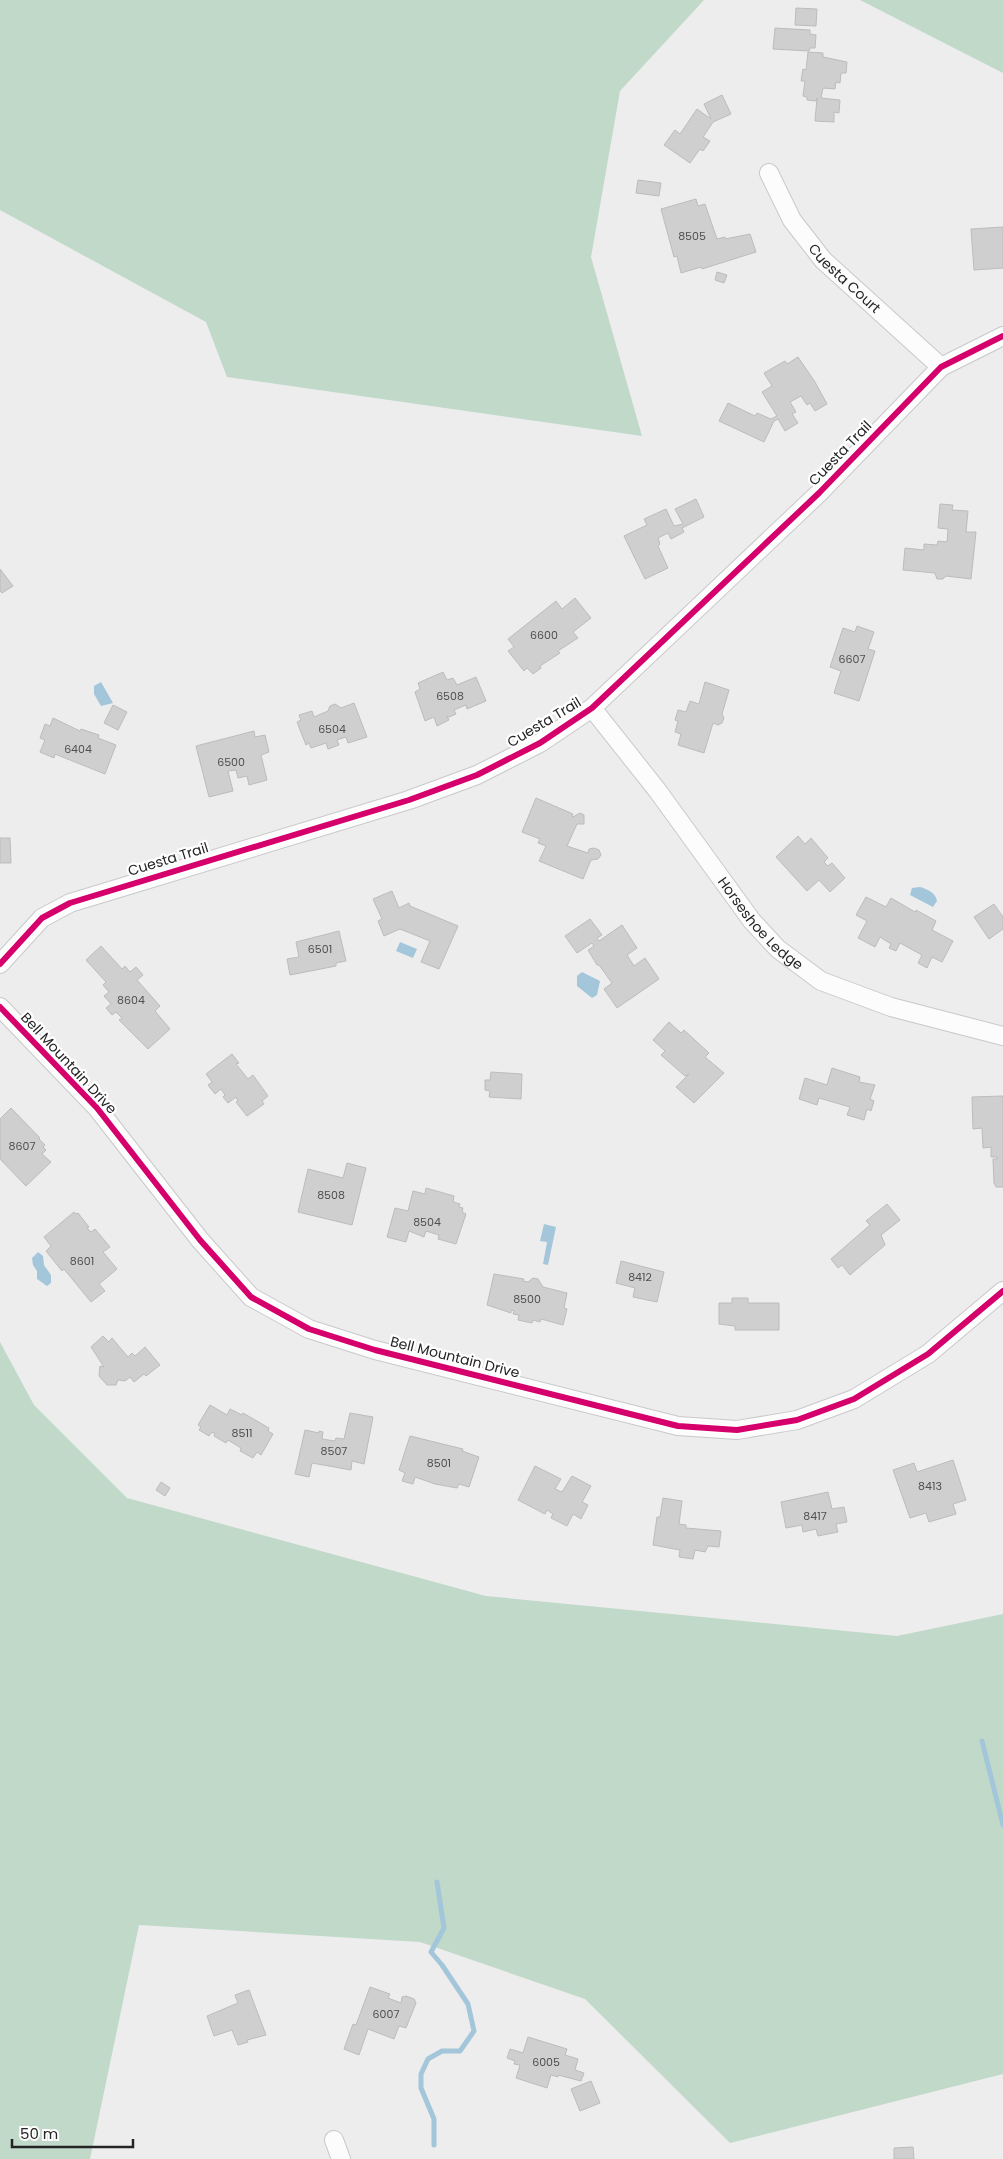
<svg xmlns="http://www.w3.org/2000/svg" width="1003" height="2159" viewBox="0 0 1003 2159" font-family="Poppins,sans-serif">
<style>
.forest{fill:#c0d9c8}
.water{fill:#a3c6da}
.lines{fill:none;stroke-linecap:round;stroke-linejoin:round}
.stream{stroke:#a3c6da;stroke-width:5}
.building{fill:#cfcfcf;stroke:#bdbcbc}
.street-casing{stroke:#c9c9ca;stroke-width:20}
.street{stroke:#fcfcfc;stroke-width:18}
.cycleway-casing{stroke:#fff;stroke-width:9}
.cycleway{stroke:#d6006c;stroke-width:6}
.labels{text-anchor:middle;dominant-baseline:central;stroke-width:4.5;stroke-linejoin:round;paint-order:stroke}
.number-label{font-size:11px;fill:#4f4f50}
.street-label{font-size:14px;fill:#242425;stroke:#fff}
</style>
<rect width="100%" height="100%" fill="#ededee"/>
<g class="forest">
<path d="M 0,0 L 704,0 L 620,91 L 591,257 L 642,436 L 227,377 L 206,322 L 0,210 Z"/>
<path d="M 860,0 L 1003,0 L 1003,73 Z"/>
<path d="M 0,1342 L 34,1405 L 127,1498 L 486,1596 L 897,1636 L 1003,1614 L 1003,2074 L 730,2143 L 585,1999 L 420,1942 L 139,1925 L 90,2159 L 0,2159 Z"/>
</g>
<g class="water">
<path d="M 101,682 L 113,703 L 101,706 L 94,694 L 94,686 Z"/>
<path d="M 920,887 C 927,889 936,893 937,901 L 933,907 L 910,895 L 912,888 Z"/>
<path d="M 400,942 L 417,949 L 413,958 L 396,951 Z"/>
<path d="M 582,972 L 600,981 L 597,995 L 592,998 L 577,986 L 577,976 Z"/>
<path d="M 544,1224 L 556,1227 L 548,1265 L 543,1264 L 547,1242 L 540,1241 Z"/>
<path d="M 38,1252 L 43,1256 L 44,1265 L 51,1275 L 51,1283 L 47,1286 L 37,1279 L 37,1271 L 33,1265 L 32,1258 Z"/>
</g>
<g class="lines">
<g class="stream">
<path d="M 982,1741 L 1003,1825"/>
<path d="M 434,2145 L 434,2119 L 421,2088 L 421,2074 L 428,2059 L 442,2051 L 460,2051 L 474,2031 L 468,2004 L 442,1965 L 431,1952 L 444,1928 L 437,1882"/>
</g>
</g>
<g class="building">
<path d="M 796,8 L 817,9 L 816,26 L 795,25 Z"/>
<path d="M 775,28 L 810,30 L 810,34 L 816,35 L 815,48 L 810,48 L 809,51 L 773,49 Z"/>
<path d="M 808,52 L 823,53 L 823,57 L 847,62 L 846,73 L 841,73 L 840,83 L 836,82 L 835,89 L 823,88 L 821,98 L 840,100 L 839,113 L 834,112 L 834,122 L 815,121 L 817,98 L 816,101 L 807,100 L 807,97 L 803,96 L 805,81 L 801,81 L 803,69 L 806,70 Z"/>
<path d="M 722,95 L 731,114 L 713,122 L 703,137 L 710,141 L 703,151 L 700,149 L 690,163 L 664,145 L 675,130 L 680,134 L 697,109 L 711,119 L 704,104 Z"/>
<path d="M 638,180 L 661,183 L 659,196 L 636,193 Z"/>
<path d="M 696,199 L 698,206 L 705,204 L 717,239 L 725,237 L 725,239 L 750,234 L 756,252 L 702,269 L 701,267 L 681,273 L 677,256 L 674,257 L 661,209 Z"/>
<path d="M 1003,227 L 1003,268 L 974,270 L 971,229 Z"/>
<path d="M 717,272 L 727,275 L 724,283 L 715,280 Z"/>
<path d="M 798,357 L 815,382 L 827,404 L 815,411 L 810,403 L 807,405 L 801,396 L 790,402 L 796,412 L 792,414 L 798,423 L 785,431 L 778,419 L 774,421 L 764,442 L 719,421 L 728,403 L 755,416 L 757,413 L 771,419 L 777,416 L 762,392 L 772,386 L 764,373 L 785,361 L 787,364 Z"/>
<path d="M 696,499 L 704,517 L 682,528 L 684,532 L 671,539 L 668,533 L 658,538 L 660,544 L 658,546 L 668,568 L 645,579 L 624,536 L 647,525 L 644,519 L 666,509 L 674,526 L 683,524 L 675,509 Z"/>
<path d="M 940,504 L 953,505 L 952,510 L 968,511 L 966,532 L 976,532 L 971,579 L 946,576 L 943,579 L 937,579 L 935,573 L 903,570 L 905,548 L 924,550 L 924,544 L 937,545 L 938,541 L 947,542 L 948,529 L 938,528 Z"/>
<path d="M 0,569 L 13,586 L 2,593 L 0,591 Z"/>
<path d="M 575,598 L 591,618 L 573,632 L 578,638 L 558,651 L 560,653 L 540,666 L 541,668 L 533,674 L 527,668 L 524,671 L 508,651 L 514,647 L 508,639 L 556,601 L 562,609 Z"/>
<path d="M 857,626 L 874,632 L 868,649 L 875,651 L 859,701 L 834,693 L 841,671 L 830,667 L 843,628 L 855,632 Z"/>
<path d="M 443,672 L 447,680 L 453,678 L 457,685 L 476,677 L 486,701 L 467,709 L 466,705 L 454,710 L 456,714 L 449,717 L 447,716 L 449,720 L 437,726 L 434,717 L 425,721 L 415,692 L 420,689 L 418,683 Z"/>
<path d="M 705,682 L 729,690 L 722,714 L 724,718 L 722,723 L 718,725 L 713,723 L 704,753 L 678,745 L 681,734 L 675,732 L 678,721 L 675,720 L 678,710 L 686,712 L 690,701 L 699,704 Z"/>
<path d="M 354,703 L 367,737 L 348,743 L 346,737 L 337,740 L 339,745 L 328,749 L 326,743 L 311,748 L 309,743 L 306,745 L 297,722 L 301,720 L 299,715 L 312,711 L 314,717 L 328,711 L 330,706 L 335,704 L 341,708 Z"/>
<path d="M 113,705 L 127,712 L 118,730 L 104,723 Z"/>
<path d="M 53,718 L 80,731 L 81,729 L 99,735 L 98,738 L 116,745 L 105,774 L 55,754 L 54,758 L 40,752 L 45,740 L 40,738 L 45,724 L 50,726 Z"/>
<path d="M 254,731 L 255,737 L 265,735 L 269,752 L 261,755 L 267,780 L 249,785 L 247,776 L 238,778 L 236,770 L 228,771 L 233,791 L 209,797 L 196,746 Z"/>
<path d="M 536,798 L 573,814 L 572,816 L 573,817 L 580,813 L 584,815 L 584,824 L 577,824 L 567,846 L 588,853 L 589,849 L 594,848 L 599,850 L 601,855 L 598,859 L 591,860 L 583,879 L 539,861 L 546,846 L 538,843 L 540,839 L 522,832 Z"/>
<path d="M 798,836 L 805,844 L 811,838 L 828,858 L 824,862 L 828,866 L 832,863 L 845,878 L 830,892 L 819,880 L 807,891 L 776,857 Z"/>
<path d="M 0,838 L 10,838 L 11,863 L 0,863 Z"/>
<path d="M 392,891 L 399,908 L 409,903 L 410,906 L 458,926 L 439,969 L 421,962 L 430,941 L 400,929 L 384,936 L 378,921 L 382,919 L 373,899 Z"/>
<path d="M 866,897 L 886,907 L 891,898 L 915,912 L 916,910 L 936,921 L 932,930 L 953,941 L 942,962 L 932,957 L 927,968 L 918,963 L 922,955 L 900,943 L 896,951 L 889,948 L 891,944 L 880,937 L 875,947 L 858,938 L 867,921 L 856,915 Z"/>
<path d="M 994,904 L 1003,917 L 1003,929 L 989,939 L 974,917 Z"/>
<path d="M 590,919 L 602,935 L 597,938 L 599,941 L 622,925 L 637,948 L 627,955 L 634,966 L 645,958 L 659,979 L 617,1008 L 604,989 L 612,983 L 599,965 L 597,965 L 588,950 L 594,946 L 592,943 L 577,953 L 565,936 Z"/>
<path d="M 339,931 L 346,961 L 336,963 L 336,966 L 290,975 L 287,959 L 299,957 L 296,942 Z"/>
<path d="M 101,946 L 122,969 L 125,966 L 130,972 L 136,967 L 143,975 L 137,980 L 160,1006 L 155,1011 L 170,1029 L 148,1049 L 119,1020 L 122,1018 L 116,1012 L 112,1015 L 106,1008 L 111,1004 L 104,996 L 109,992 L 103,985 L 106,982 L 86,960 Z"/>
<path d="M 669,1022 L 681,1033 L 684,1030 L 709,1053 L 705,1057 L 724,1073 L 694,1103 L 676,1087 L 689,1074 L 685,1076 L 661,1055 L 665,1051 L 653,1040 Z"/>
<path d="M 232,1054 L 239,1063 L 236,1064 L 248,1079 L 253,1075 L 268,1096 L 262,1101 L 264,1104 L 247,1116 L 236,1102 L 238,1101 L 236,1097 L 228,1103 L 223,1097 L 225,1095 L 221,1089 L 215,1094 L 208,1085 L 212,1082 L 206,1074 Z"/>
<path d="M 832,1068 L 860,1077 L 859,1082 L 875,1085 L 870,1099 L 874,1101 L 871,1111 L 867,1109 L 864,1120 L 847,1115 L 850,1107 L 819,1098 L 817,1105 L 799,1099 L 805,1078 L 827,1085 Z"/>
<path d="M 491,1072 L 522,1074 L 521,1099 L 489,1097 L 490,1091 L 485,1090 L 485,1080 L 490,1080 Z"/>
<path d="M 1003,1096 L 1003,1187 L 996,1187 L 994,1183 L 993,1159 L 997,1159 L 997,1157 L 991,1157 L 991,1147 L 983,1148 L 982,1128 L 973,1129 L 972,1097 Z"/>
<path d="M 11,1108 L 40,1138 L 39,1139 L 45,1145 L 43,1147 L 46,1150 L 42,1154 L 51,1162 L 26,1186 L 0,1159 L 0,1119 Z"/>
<path d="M 347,1163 L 366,1168 L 352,1225 L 298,1212 L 308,1169 L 343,1178 Z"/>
<path d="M 426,1188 L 454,1196 L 453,1202 L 460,1204 L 459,1207 L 463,1208 L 462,1212 L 466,1214 L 456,1244 L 438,1239 L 439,1235 L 426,1231 L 424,1237 L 409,1231 L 406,1242 L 387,1237 L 395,1208 L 408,1211 L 413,1191 L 425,1194 Z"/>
<path d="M 887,1204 L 900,1220 L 881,1235 L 885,1245 L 850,1275 L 842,1265 L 838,1268 L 831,1259 L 870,1225 L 866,1221 Z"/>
<path d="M 74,1212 L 76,1214 L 78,1213 L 89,1227 L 87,1228 L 91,1232 L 95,1229 L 110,1247 L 103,1252 L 117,1269 L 99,1284 L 105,1291 L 91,1302 L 64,1269 L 62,1271 L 46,1251 L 51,1246 L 44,1237 Z"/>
<path d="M 621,1261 L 664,1272 L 657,1302 L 633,1297 L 635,1288 L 616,1283 Z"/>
<path d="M 494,1274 L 524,1279 L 523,1281 L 528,1282 L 533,1278 L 538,1279 L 543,1287 L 567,1293 L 564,1308 L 567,1309 L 563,1325 L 541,1319 L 540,1322 L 533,1320 L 532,1323 L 518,1320 L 519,1315 L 513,1314 L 514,1311 L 511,1310 L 511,1313 L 487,1305 Z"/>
<path d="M 732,1298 L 748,1298 L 748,1303 L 779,1303 L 779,1330 L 735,1330 L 735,1326 L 719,1324 L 719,1303 L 732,1303 Z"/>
<path d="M 103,1336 L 109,1342 L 112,1338 L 128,1357 L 132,1353 L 135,1356 L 145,1347 L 160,1365 L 146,1376 L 144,1374 L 134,1382 L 130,1377 L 125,1381 L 118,1380 L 116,1385 L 107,1385 L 99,1376 L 100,1366 L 104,1367 L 91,1347 Z"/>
<path d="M 210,1405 L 227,1415 L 230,1409 L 242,1415 L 243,1413 L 269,1428 L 268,1431 L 273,1434 L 261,1455 L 257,1452 L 253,1458 L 240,1451 L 241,1448 L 228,1440 L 226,1443 L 214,1436 L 215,1434 L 212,1432 L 209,1436 L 199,1430 L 201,1427 L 198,1425 Z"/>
<path d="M 350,1413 L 373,1417 L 364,1464 L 352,1461 L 351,1470 L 312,1463 L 309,1477 L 295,1474 L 305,1430 L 319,1433 L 319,1431 L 323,1432 L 322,1439 L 335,1441 L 336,1438 L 344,1439 Z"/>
<path d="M 410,1436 L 463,1449 L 462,1451 L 479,1457 L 469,1487 L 459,1484 L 457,1488 L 435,1484 L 415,1477 L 413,1484 L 402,1481 L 405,1473 L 399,1470 Z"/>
<path d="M 953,1460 L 966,1500 L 953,1504 L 956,1514 L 929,1522 L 926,1513 L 910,1518 L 893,1470 L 914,1463 L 917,1472 Z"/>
<path d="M 535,1466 L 561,1479 L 555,1489 L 562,1492 L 572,1476 L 591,1486 L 582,1502 L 588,1505 L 581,1519 L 573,1514 L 567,1526 L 551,1518 L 553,1514 L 547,1510 L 545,1514 L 518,1500 Z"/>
<path d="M 161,1482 L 170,1488 L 165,1496 L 156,1490 Z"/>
<path d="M 828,1492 L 832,1509 L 844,1507 L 847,1522 L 836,1524 L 838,1532 L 818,1536 L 816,1529 L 803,1532 L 802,1525 L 786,1528 L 781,1502 Z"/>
<path d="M 663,1498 L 682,1501 L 679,1524 L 686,1525 L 686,1528 L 721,1531 L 719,1547 L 708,1546 L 705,1552 L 695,1550 L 693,1559 L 679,1557 L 680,1550 L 653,1545 L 657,1517 L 660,1517 Z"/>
<path d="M 370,1987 L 390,1994 L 388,1998 L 401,2003 L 402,1997 L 406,1996 L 414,1999 L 416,2003 L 406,2028 L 399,2026 L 394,2039 L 368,2029 L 359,2055 L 344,2049 L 353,2024 L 356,2025 Z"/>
<path d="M 249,1990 L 266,2035 L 247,2040 L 248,2042 L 238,2045 L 232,2030 L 214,2036 L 207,2016 L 238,2003 L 235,1995 Z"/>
<path d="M 528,2037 L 567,2049 L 565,2055 L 578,2059 L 575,2070 L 584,2073 L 581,2081 L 558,2075 L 558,2077 L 551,2075 L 547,2088 L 516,2078 L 520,2065 L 514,2064 L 515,2061 L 507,2058 L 510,2049 L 523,2053 Z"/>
<path d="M 591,2081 L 600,2103 L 580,2111 L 571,2089 Z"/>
<path d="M 913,2147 L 914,2159 L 894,2159 L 894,2148 Z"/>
</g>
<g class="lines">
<g class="street-casing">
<g id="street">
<path id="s1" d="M 769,173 L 792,220 L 823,260 L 941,367"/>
<path id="s2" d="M 592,708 L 657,790 L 752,921 L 778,949 L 821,981 L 891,1007 L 1003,1036"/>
<path d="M 0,964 L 42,918 L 70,903 L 409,800 L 477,775 L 540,743 L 592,708 L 819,493 L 941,367 L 1003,336"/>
<path d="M 0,1007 L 97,1108 L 200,1240 L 251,1297 L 309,1329 L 375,1350 L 678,1426 L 737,1430 L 797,1420 L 854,1399 L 928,1354 L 1003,1291"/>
<path d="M 334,2140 L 341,2159"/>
</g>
</g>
<use href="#street" class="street"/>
<g class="cycleway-casing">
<g id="cycleway">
<path d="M 0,964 L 42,918 L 70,903 L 409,800 L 477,775 L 540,743 L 592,708 L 819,493 L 941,367 L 1003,336"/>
<path d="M 0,1007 L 97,1108 L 200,1240 L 251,1297 L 309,1329 L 375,1350 L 678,1426 L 737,1430 L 797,1420 L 854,1399 L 928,1354 L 1003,1291"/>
</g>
</g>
<use href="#cycleway" class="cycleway"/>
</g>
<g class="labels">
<g class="number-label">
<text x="692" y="236">8505</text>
<text x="544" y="635">6600</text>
<text x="852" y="659">6607</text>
<text x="450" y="696">6508</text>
<text x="332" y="729">6504</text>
<text x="78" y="749">6404</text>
<text x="231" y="762">6500</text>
<text x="320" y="949">6501</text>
<text x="131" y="1000">8604</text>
<text x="22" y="1146">8607</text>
<text x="331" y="1195">8508</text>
<text x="427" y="1222">8504</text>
<text x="82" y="1261">8601</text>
<text x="640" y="1277">8412</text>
<text x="527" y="1299">8500</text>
<text x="242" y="1433">8511</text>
<text x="334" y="1451">8507</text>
<text x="439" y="1463">8501</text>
<text x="930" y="1486">8413</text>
<text x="815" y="1516">8417</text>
<text x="386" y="2014">6007</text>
<text x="546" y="2062">6005</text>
</g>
<g class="street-label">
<text stroke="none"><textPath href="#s1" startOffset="131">Cuesta Court</textPath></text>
<text transform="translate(840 453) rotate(-46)">Cuesta Trail</text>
<text transform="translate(544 722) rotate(-31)">Cuesta Trail</text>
<text transform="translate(168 859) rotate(-17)">Cuesta Trail</text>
<text stroke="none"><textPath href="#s2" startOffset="274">Horseshoe Ledge</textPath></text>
<text transform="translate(69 1063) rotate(47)">Bell Mountain Drive</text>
<text transform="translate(455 1357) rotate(14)">Bell Mountain Drive</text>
</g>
</g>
<path d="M12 2139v8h121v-8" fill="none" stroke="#242425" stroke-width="2.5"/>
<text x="20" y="2139" font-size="15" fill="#242425" stroke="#ffffff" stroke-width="4" paint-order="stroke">50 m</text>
</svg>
